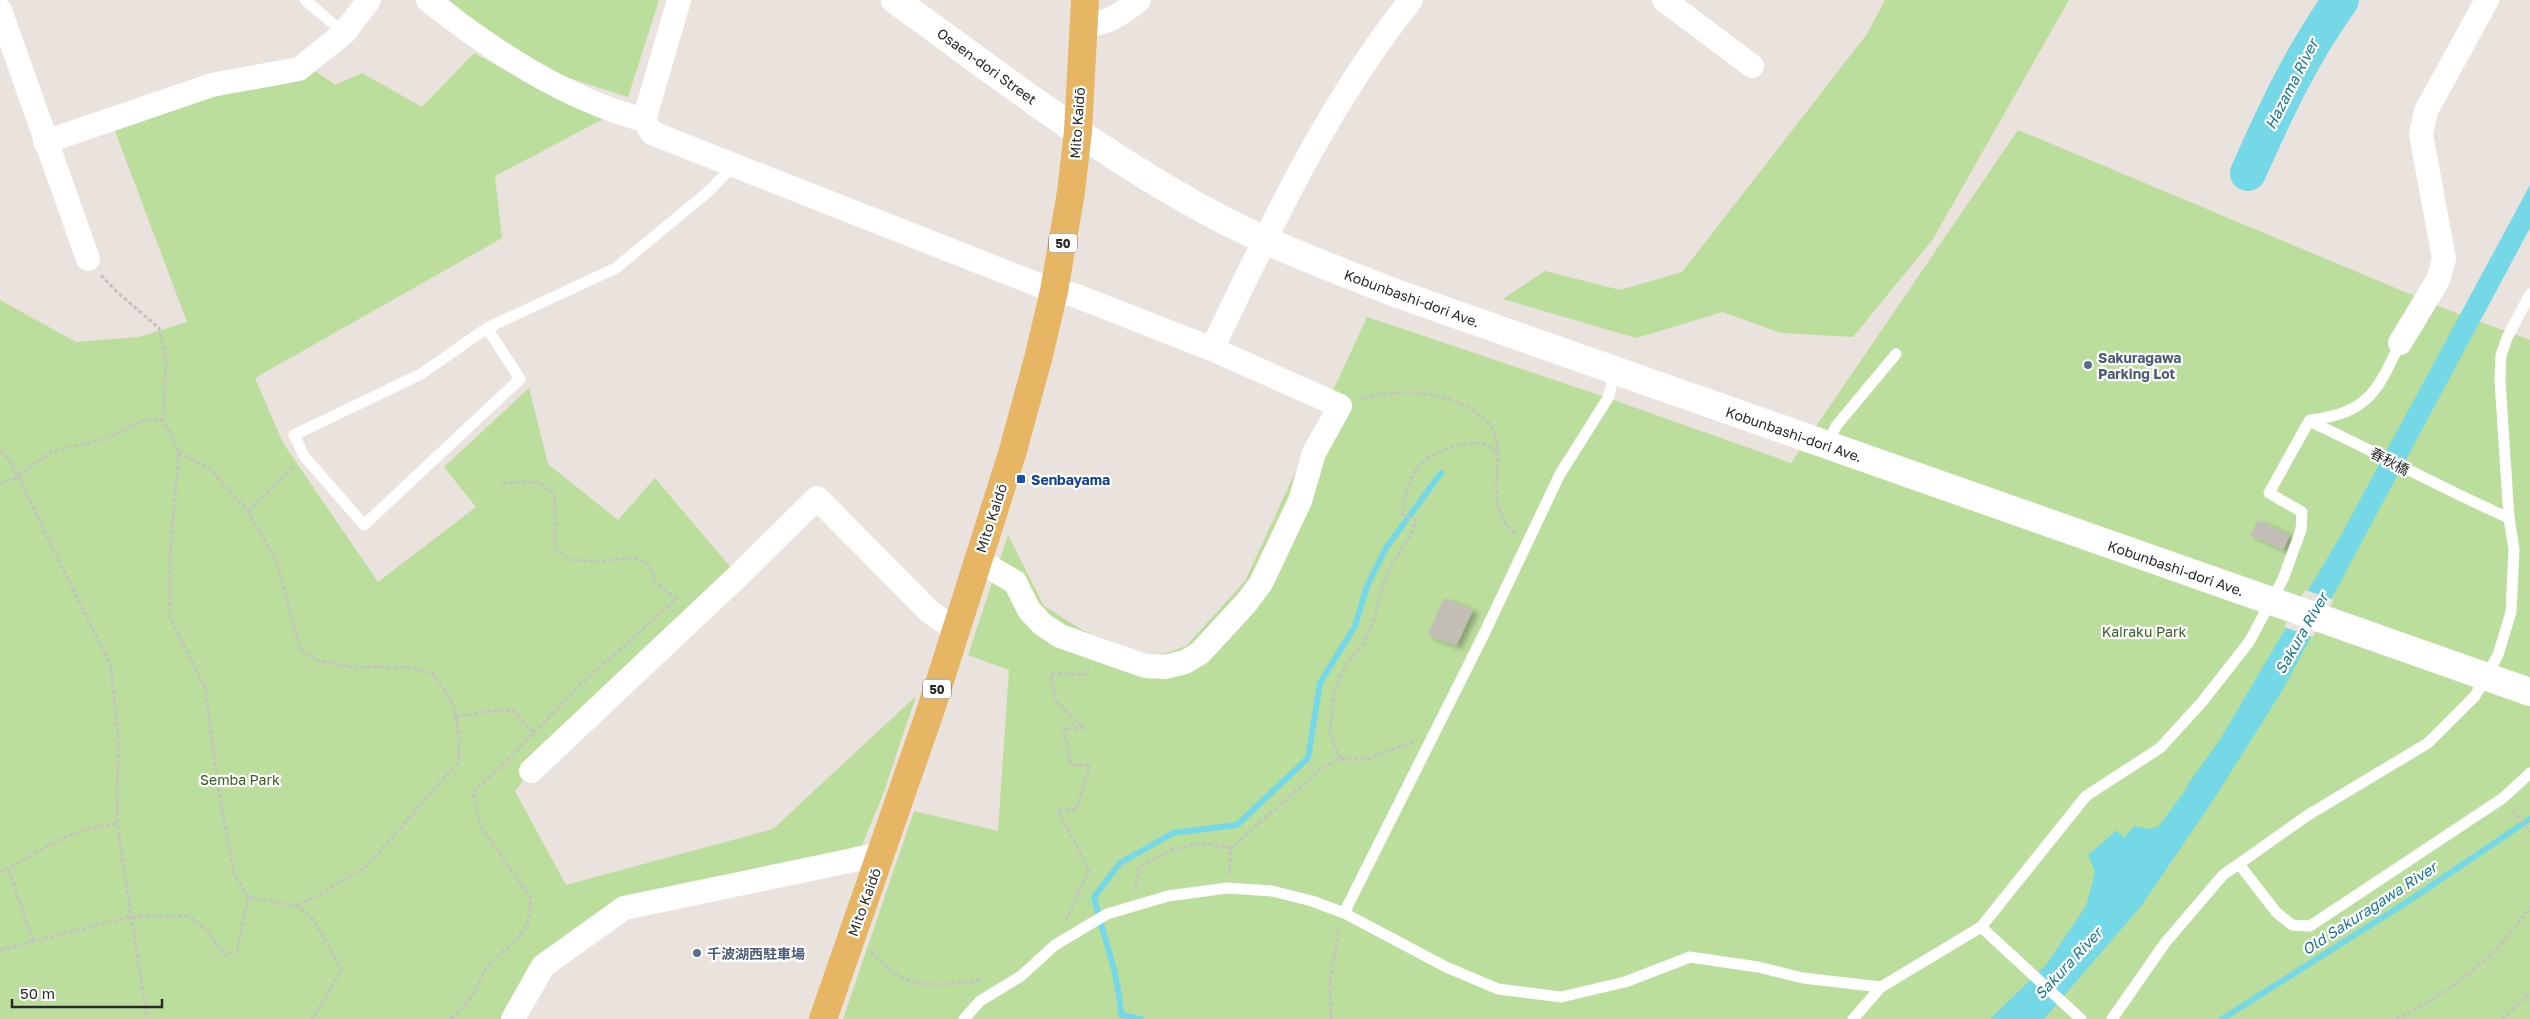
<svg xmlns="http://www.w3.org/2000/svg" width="2530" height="1019" viewBox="0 0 2530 1019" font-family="'Golos Text','Noto Sans JP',sans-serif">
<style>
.green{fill:#bbde9c}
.water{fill:#75d8e6}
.pier{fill:#eae2dc}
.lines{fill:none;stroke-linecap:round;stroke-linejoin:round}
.stream{stroke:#75d8e6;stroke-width:6}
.river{stroke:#75d8e6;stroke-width:36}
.building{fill:#c3bdb7;filter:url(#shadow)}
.path{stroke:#c3c3c3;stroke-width:3;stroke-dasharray:4 2.5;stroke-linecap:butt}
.lane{stroke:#fff;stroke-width:11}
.street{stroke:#fff;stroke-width:24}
.secondary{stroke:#fff;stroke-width:28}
.primary{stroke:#e7b664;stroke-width:28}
.service-dot{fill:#5c6f8a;stroke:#fff;stroke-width:2}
.transit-dot{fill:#1a4fb4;stroke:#fff;stroke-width:2}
.labels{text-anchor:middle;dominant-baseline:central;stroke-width:4.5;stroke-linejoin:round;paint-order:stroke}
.shield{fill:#fff;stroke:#696969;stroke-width:1}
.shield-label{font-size:12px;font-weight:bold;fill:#292929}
.street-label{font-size:14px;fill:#292929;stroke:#fff}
.service-label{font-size:14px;font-weight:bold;fill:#4e5e75;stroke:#fff;text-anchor:start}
.transit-label{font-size:14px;font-weight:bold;fill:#164399;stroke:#fff;text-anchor:start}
.park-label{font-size:14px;fill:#36611e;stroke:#fff}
.water-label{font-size:15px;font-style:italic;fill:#167790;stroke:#fff}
</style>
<defs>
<filter id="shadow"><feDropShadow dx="5.5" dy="3" stdDeviation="2.5" flood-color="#0004"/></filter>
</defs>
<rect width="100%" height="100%" fill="#eae2dc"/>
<g class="green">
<path d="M 449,0 L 659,0 L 628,97 L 554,73 L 480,27 Z"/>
<path d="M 1885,0 L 2069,0 L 1933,239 L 1853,337 L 1781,333 L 1723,312 L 1636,338 L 1503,299 L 1545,271 L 1620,290 L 1682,272 L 1867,34 Z"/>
<path d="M 474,53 L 554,97 L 605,118 L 495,176 L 502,238 L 255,378 L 283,443 L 378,582 L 476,507 L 444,467 L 529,388 L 548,464 L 618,520 L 655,478 L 738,576 L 531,771 L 515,791 L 566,885 L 773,829 L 916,696 L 882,797 L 862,845 L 690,894 L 624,908 L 543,966 L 513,1019 L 0,1019 L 0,300 L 76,342 L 139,337 L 187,322 L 115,131 L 226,92 L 314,70 L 335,85 L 362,73 L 422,107 Z"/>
<path d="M 2018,130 L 2448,310 L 2530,340 L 2530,1019 L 843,1019 L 914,811 L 998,831 L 1009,670 L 968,655 L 1008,535 L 1044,606 L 1082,630 L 1153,658 L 1186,646 L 1245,581 L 1367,317 L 1608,398 L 1791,463 Z"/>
</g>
<path class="water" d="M 2530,185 L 2530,228 L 2282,691 L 2214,799 L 2142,905 L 2044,1019 L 1990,1019 L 2046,965 L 2086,906 L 2095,872 L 2088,855 L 2117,830 L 2124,838 L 2134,826 L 2149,829 L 2158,827 L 2187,788 L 2188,784 L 2219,741 L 2341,535 Z"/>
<path class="pier" d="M 2305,590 L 2334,600 L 2313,637 L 2284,627 Z"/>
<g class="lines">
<g class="stream">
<path d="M 1141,1019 L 1121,1015 C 1119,974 1103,936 1094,897 L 1120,863 L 1173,833 L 1237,825 L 1308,758 L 1320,683 L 1355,626 L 1367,586 L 1386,548 L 1441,473"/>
<path d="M 2222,1019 L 2407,902 L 2530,819"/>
</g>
<path class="river" d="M 2248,173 C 2275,112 2302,54 2341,0"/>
</g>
<g class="building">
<path d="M 2258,520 L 2290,535 L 2283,550 L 2250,535 Z"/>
<path d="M 1444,598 L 1473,610 L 1456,646 L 1428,635 Z"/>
</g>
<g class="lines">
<g class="path">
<path d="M 101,275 L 117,292 L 159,328 L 166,361 L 163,419 L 179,452 L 170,555 L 170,618 L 205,687 L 218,786 L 234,874 L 248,897 L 296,906 L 313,919 L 342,970 L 312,1019"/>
<path d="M 1358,400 C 1396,388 1448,389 1480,416 C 1484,419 1491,424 1493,429 C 1508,466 1480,502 1515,534"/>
<path d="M 0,451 L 9,459 L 111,666 L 118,735 L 117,823 L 147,1019"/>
<path d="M 179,452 L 209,468 L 248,511 L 277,563 L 300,649 L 316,660 L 352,667 L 405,667 L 432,673 L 453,703 L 459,735 L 459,761 L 368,865 L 317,896 L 296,906"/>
<path d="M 502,483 L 539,482 L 555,495 L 555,550 L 571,560 L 600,561 L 636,558 L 650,565 L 655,582 L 678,600"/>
<path d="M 0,484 L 16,478 L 52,451 L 101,440 L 148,419 L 163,419"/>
<path d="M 248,511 L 293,467"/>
<path d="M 455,717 L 492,711 L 513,710 L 534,733"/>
<path d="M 1340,759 L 1330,732 L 1334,692 L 1345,666 L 1363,644 L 1373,623 L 1383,584 L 1390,567 L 1409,538 L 1416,521 L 1402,514 C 1405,498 1408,479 1419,466 C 1430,453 1467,439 1483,444 C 1488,446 1493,449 1497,452"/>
<path d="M 2513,810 L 2530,832"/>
<path d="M 9,870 L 33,942"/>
<path d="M 0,873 L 57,841 L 83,830 L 117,823"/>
<path d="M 1229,875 L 1231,848 L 1321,769 L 1340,759 L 1367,759 L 1413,742"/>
<path d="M 1135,890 L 1139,867 L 1172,850 L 1201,843 L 1231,848"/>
<path d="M 1066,920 L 1089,870 L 1058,810 L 1076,810 L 1090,765 L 1071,765 L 1064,729 L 1084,728 L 1055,700 L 1051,673 L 1086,675 L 1088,669"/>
<path d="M 0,950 L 130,917 L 189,916 L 207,930 L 225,956 L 237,951 L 248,897"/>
<path d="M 871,951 C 906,994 934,985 983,980"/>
<path d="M 451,1019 L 470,999 L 487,966 L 515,941 L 528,924 L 531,898 L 480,825 L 473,792 L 506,762 L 578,687 L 676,599"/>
<path d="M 1331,1019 L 1330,981 L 1339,928"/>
<path d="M 2396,1019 C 2448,994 2499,955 2530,907"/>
<path d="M 2502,1019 L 2530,993"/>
</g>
<g class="lane">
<path d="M 305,0 L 344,33"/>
<path d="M 487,328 L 520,379 L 364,525 L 304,456 L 294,435 L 421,374 L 487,328 L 616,268 L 709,191 L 733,166"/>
<path d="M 2310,420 C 2368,413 2377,392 2400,343"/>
<path d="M 1827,446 L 1836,426 L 1896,354"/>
<path d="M 2239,864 L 2276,912 L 2292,925 L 2310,926 L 2503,798 L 2530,773"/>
<path d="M 1344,913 L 1483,636 L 1560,474 L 1608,398 L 1615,371"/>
<path d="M 1981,927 L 2081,1019"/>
<path d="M 964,1019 L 980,1001 L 1021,976 L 1055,945 L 1107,914 L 1168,896 L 1227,888 L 1272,891 L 1312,901 L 1344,913 L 1446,967 L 1498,989 L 1561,997 L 1625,982 L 1690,957 L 1758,967 L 1803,978 L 1881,987"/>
<path d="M 1853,1019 L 1881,987 L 1981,927 L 2086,796 L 2160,748 L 2202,702 L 2249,642 L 2283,579 L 2301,530 L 2302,512 L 2269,493 L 2309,421 C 2376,452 2441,488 2509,518"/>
<path d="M 2112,1019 L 2165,943 L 2223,875 L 2308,815 L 2428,743 L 2475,696 L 2498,655 L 2511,612 L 2514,549 L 2509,518 L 2500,381 L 2501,355 L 2507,338 L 2530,294"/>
</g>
<g class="street">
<path d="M 428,0 C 493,51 563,98 644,120"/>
<path d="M 679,0 L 644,120 L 652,133 L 980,262 L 1054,291 L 1074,295 L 1212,349 L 1340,406 L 1314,453 L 1300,501 L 1261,583 L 1247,602 L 1200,653 L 1185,662 L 1165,667 L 1145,666 L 1060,636 L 1042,624 L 1029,610 L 1015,582 L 977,560"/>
<path d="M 1664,0 L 1752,66"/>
<path d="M 0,10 L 88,259"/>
<path d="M 1084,26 C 1109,23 1120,15 1139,0"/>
<path d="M 45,142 L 212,85 L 299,69 L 344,33 L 369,0"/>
<path d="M 2400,343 L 2438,280 L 2444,259 L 2421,134 L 2426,111 L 2487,0"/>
<path d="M 1212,349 C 1270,228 1326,106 1411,0"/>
<path d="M 531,771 L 738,576 L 817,498 L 930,612 L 956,630"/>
<path d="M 513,1019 L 543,966 L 624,908 L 882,854"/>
</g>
<path class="secondary" d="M 895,0 C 998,74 1098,153 1210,213 C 1270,245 1334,269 1398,294 L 2530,692"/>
<path class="primary" d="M 823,1019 L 931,709 L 1012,454 L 1039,355 L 1054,291 L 1071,192 L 1078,131 L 1085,0"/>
</g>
<g class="service-dot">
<circle cx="2088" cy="365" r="5"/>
<circle cx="697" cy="953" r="5"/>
</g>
<rect class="transit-dot" x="1016" y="474" width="10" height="10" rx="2.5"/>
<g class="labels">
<g class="shield">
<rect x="1049" y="233.5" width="28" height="19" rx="4"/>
<rect x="923" y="679.5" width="28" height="19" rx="4"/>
</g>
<g class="shield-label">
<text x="1063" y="243">50</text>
<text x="937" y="689">50</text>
</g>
<g class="street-label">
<text transform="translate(987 66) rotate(36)">Osaen-dori Street</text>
<text transform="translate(1077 123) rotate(-86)">Mito Kaidō</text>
<text transform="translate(1412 298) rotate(20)">Kobunbashi-dori Ave.</text>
<text transform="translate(1794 434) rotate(19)">Kobunbashi-dori Ave.</text>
<text transform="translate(2390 461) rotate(28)">春秋橋</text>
<text transform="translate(991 518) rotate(-72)">Mito Kaidō</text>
<text transform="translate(2176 568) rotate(19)">Kobunbashi-dori Ave.</text>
<text transform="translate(864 902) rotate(-70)">Mito Kaidō</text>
</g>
<g class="service-label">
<text x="2098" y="357">Sakuragawa<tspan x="2098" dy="16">Parking Lot</tspan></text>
<text x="707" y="953">千波湖西駐車場</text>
</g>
<g class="transit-label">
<text x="1031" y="479">Senbayama</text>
</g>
<g class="park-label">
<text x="2144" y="631">Kairaku Park</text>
<text x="240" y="779">Semba Park</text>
</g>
<g class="water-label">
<text transform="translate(2291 84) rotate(-63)">Hazama River</text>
<text transform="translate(2301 633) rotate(-60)">Sakura River</text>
<text transform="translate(2369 908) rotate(-33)">Old Sakuragawa River</text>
<text transform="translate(2068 963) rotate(-47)">Sakura River</text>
</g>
</g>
<path d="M12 999v8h150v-8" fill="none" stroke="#292929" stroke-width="2.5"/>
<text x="20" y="999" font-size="15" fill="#292929" stroke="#ffffff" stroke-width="4" paint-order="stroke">50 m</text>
</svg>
